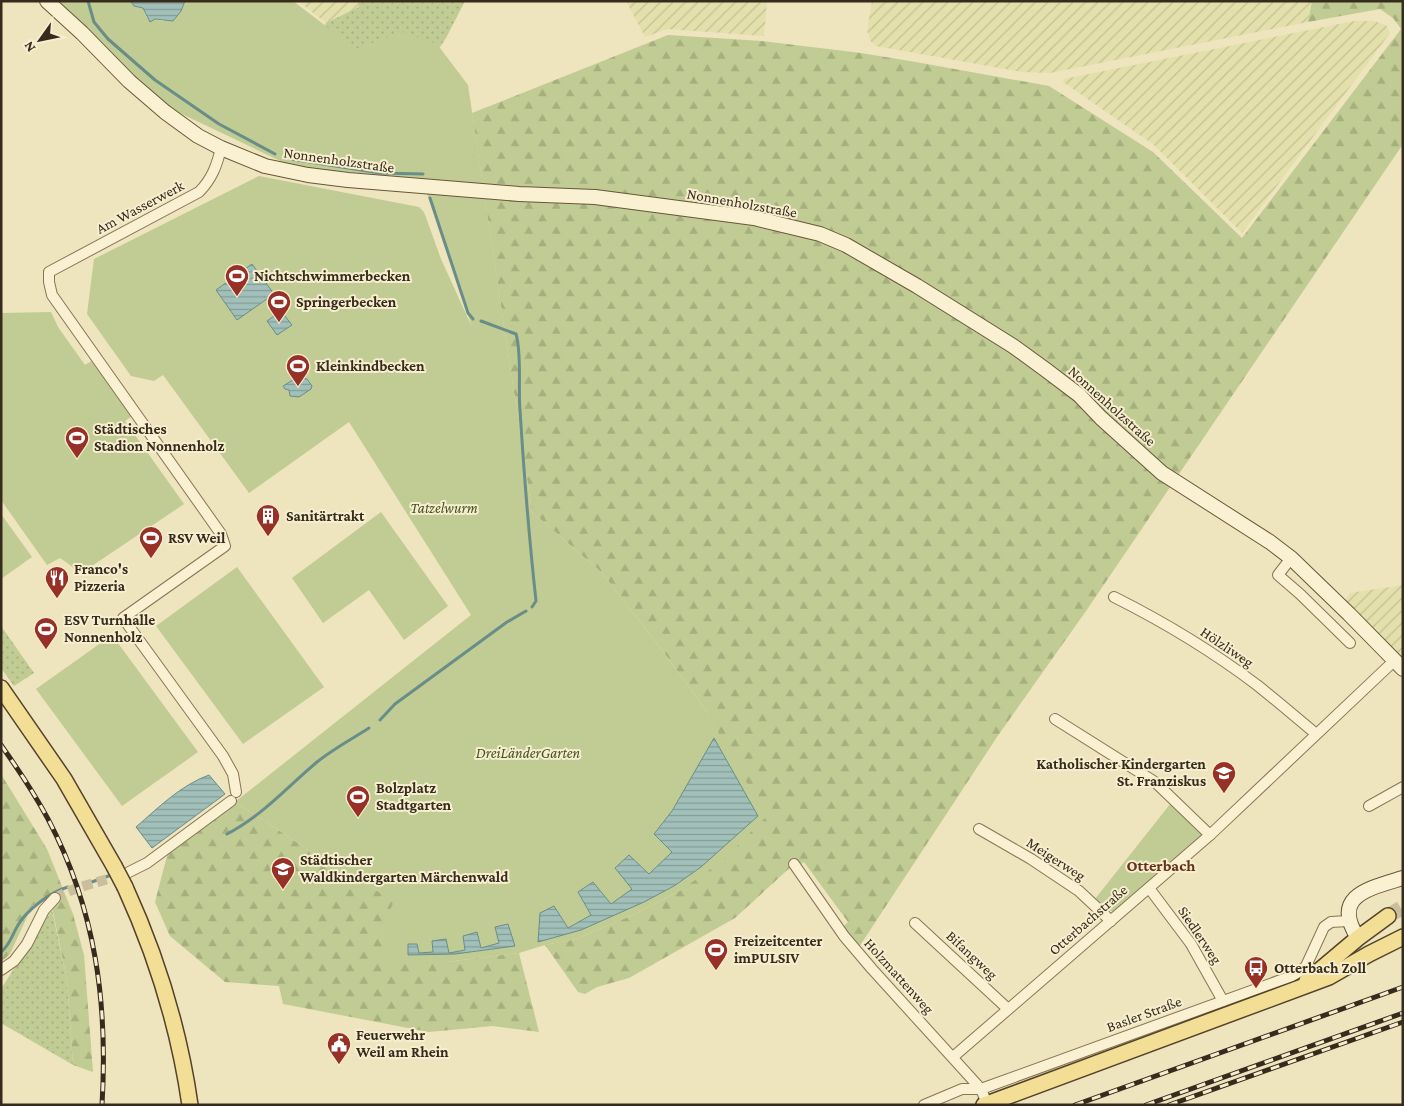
<svg xmlns="http://www.w3.org/2000/svg" width="1404" height="1106" viewBox="0 0 1404 1106" font-family="'Crimson Pro',serif">
<style>
.farmland{fill:url(#farmland-furrows)}
.grass{fill:url(#grass-dots)}
.forest{fill:url(#forest-firs)}
.park{fill:#c0cc93;fill-rule:evenodd}
.water{fill:url(#water-rules);stroke:#698d88}
.lines{fill:none;stroke-linecap:round;stroke-linejoin:round}
.stream{stroke:#698d88;stroke-width:3}
.street-tunnel{stroke:#c9bf9e;stroke-width:10;stroke-dasharray:10 5;stroke-linecap:butt}
.primary-tunnel{stroke:#c9bf9e;stroke-width:15;stroke-dasharray:15 8;stroke-linecap:butt}
.street-casing{stroke:#877557;stroke-width:12}
.secondary-casing{stroke:#68563a;stroke-width:16}
.primary-casing{stroke:#54422b;stroke-width:18}
.street{stroke:#f9f1d1;stroke-width:10}
.secondary{stroke:#f9f1d1;stroke-width:14}
.primary{stroke:#f3de95;stroke-width:15}
.rail-casing{stroke:#362b1c;stroke-width:5}
.rail{stroke:#f6eece;stroke-width:3;stroke-dasharray:9;stroke-linecap:butt}
.primary-bridge-casing{stroke:#54422b;stroke-width:18;stroke-linecap:butt}
.primary-bridge{stroke:#f3de95;stroke-width:15}
.labels{text-anchor:middle;dominant-baseline:central;stroke-width:4;stroke-linejoin:round;paint-order:stroke}
.street-label{font-size:15px;fill:#362b1c;stroke:#f6eece}
.poi-label{font-size:15px;font-weight:bold;fill:#362b1c;stroke:#f6eece;text-anchor:start}
.park-label{font-size:15px;font-style:italic;fill:#425322;stroke:#f6eece}
.neighbourhood-label{font-size:16px;font-weight:bold;fill:#63301a;stroke:#f6eece}
</style>
<defs>
<pattern id="farmland-furrows" width="10" height="10" patternUnits="userSpaceOnUse" patternTransform="scale(1.25)"><rect width="10" height="10" fill="#e4e0ac"/><path d="M-1 1l2-2M0 10L10 0M9 11l2-2" fill="none" stroke="#c4c093"/></pattern>
<pattern id="grass-dots" width="8" height="8" patternUnits="userSpaceOnUse" patternTransform="scale(1.25)"><rect width="8" height="8" fill="#c0cc93"/><path d="M2 2h.1M6 6h.1" fill="none" stroke="#a6af7e" stroke-width="1.8" stroke-linecap="round"/></pattern>
<pattern id="forest-firs" width="22" height="20" patternUnits="userSpaceOnUse" patternTransform="scale(1.25)"><rect width="22" height="20" fill="#c0cc93"/><path d="M5 1l3.5 6h-7zM16 11l3.5 6h-7z" fill="#a6af7e"/></pattern>
<pattern id="water-rules" width="6" height="5" patternUnits="userSpaceOnUse" patternTransform="scale(1.25)"><rect width="6" height="5" fill="#a2c0ba"/><path d="M0 2.5h6" fill="none" stroke="#859c96"/></pattern>
</defs>
<rect width="100%" height="100%" fill="#eee4be"/>
<g class="farmland">
<path d="M 298,1 L 358,1 L 360,7 L 326,23 Z"/>
<path d="M 626,1 L 767,1 L 764,36 L 668,29 L 645,37 Z"/>
<path d="M 872,1 L 1312,1 L 1308,22 L 1050,73 L 1022,72 L 876,46 L 871,42 L 867,31 Z"/>
<path d="M 1354,21 L 1374,21 L 1386,25 L 1390,33 L 1242,233 L 1154,145 L 1063,82 L 1064,79 Z"/>
<path d="M 1403,585 L 1403,664 L 1346,603 L 1345,601 L 1350,593 Z"/>
</g>
<g class="grass">
<path d="M 358,1 L 465,1 L 446,38 L 430,62 L 374,62 L 324,27 L 326,23 L 359,7 Z"/>
<path d="M 1,626 L 34,673 L 14,686 L 1,668 Z"/>
<path d="M 52,910 L 67,980 L 73,1065 L 1,1023 L 1,989 Z"/>
</g>
<g class="forest">
<path d="M 1312,1 L 1403,1 L 1403,144 L 1086,611 L 997,737 L 859,947 L 843,927 L 848,922 L 804,862 L 796,867 L 794,864 L 735,918 L 629,978 L 597,987 L 585,994 L 578,992 L 545,945 L 576,939 L 635,914 L 681,890 L 731,756 L 705,709 L 659,646 L 602,573 L 532,512 L 472,113 L 668,35 L 762,41 L 861,53 L 910,61 L 1049,86 L 1153,152 L 1242,238 L 1401,29 L 1393,18 L 1380,9 L 1308,22 Z"/>
<path d="M 1,774 L 47,849 L 73,914 L 84,955 L 93,1072 L 73,1065 L 67,980 L 51,902 L 46,897 L 32,906 L 10,954 L 1,962 Z"/>
<path d="M 235,802 L 321,858 L 395,901 L 380,934 L 446,962 L 519,953 L 539,1032 L 493,1026 L 429,1032 L 283,1004 L 279,986 L 225,982 L 170,936 L 155,902 L 168,852 Z"/>
</g>
<g class="park">
<path d="M 56,1 L 130,1 L 134,6 L 143,8 L 147,18 L 163,21 L 181,11 L 185,1 L 293,1 L 356,49 L 402,32 L 437,44 L 468,85 L 532,512 L 602,573 L 659,646 L 705,709 L 766,817 L 722,861 L 681,890 L 635,914 L 576,939 L 545,945 L 519,953 L 446,962 L 384,961 L 380,934 L 394,901 L 321,858 L 235,802 L 471,615 L 349,422 L 249,493 L 163,375 L 154,381 L 131,376 L 87,314 L 94,259 L 259,176 L 419,207 L 424,212 L 441,259 L 472,327 L 422,179 L 293,167 L 163,105 ZM 672,811 L 730,843 L 674,886 L 644,902 L 538,941 L 554,906 L 568,928 L 591,915 L 578,892 L 611,904 L 633,889 L 630,856 L 649,874 L 673,852 L 655,834 ZM 508,924 L 515,946 L 455,954 L 419,953 L 434,952 L 446,940 L 449,953 L 465,950 L 463,936 L 476,932 L 481,948 L 499,943 Z"/>
<path d="M 51,312 L 58,327 L 85,365 L 93,360 L 132,416 L 125,421 L 184,504 L 80,574 L 70,565 L 60,558 L 47,565 L 1,500 L 1,313 Z"/>
<path d="M 381,512 L 448,606 L 404,640 L 369,590 L 323,623 L 292,578 Z"/>
<path d="M 1,514 L 32,557 L 1,579 Z"/>
<path d="M 237,567 L 324,687 L 243,744 L 156,626 Z"/>
<path d="M 112,635 L 198,752 L 122,806 L 36,689 Z"/>
<path d="M 1171,803 L 1201,832 L 1201,836 L 1114,912 L 1108,910 L 1095,899 Z"/>
</g>
<g class="water">
<path d="M 130,1 L 185,1 L 181,11 L 173,21 L 155,19 L 150,22 L 143,8 L 134,6 Z"/>
<path d="M 252,264 L 274,294 L 237,320 L 216,290 Z"/>
<path d="M 281,311 L 292,325 L 277,335 L 267,321 Z"/>
<path d="M 301,375 L 303,378 L 307,379 L 312,386 L 311,389 L 299,397 L 290,396 L 289,390 L 285,389 L 283,386 Z"/>
<path d="M 714,738 L 758,816 L 701,867 L 674,886 L 644,902 L 581,930 L 538,942 L 540,913 L 554,906 L 568,928 L 591,915 L 578,892 L 593,882 L 611,904 L 632,889 L 615,868 L 629,855 L 649,874 L 672,852 L 654,834 L 672,811 Z"/>
<path d="M 209,775 L 225,794 L 152,848 L 136,827 C 158,808 181,785 209,775 Z"/>
<path d="M 508,924 L 515,946 L 455,954 L 408,955 L 408,944 L 417,944 L 419,953 L 433,952 L 432,941 L 446,939 L 449,953 L 465,950 L 463,936 L 477,932 L 481,948 L 499,943 L 495,927 Z"/>
</g>
<g class="lines">
<g class="stream">
<path d="M 88,1 L 94,22 L 108,39 L 155,80 L 219,124 L 275,154"/>
<path d="M 291,159 L 380,173 L 423,174"/>
<path d="M 430,198 L 468,313 L 473,319"/>
<path d="M 481,321 L 516,334 C 522,354 518,388 520,410 C 524,474 529,537 536,601 L 532,607"/>
<path d="M 380,720 L 395,704 L 507,622 L 526,611"/>
<path d="M 227,834 C 262,816 287,787 317,762 C 333,749 352,739 369,728"/>
<path d="M 89,883 L 114,874"/>
<path d="M 1,952 C 10,945 12,935 18,925 C 27,910 50,892 68,887"/>
</g>
<path class="street-tunnel" d="M 55,898 C 76,886 101,882 124,874"/>
<path class="primary-tunnel" d="M 1388,916 L 1403,907"/>
<g class="street-casing">
<g id="street">
<path d="M 221,148 C 217,165 212,179 199,192 L 49,272 L 49,282 L 52,295 L 221,534 L 225,546 L 123,618 L 223,756 L 233,774 L 236,792"/>
<path d="M 1291,558 L 1278,575 L 1300,594 L 1350,643"/>
<path d="M 1114,597 C 1164,622 1212,651 1257,685 C 1277,701 1297,718 1316,734"/>
<path d="M 1055,719 L 1155,782 L 1210,835"/>
<path d="M 1369,806 L 1403,787"/>
<path d="M 979,829 L 1031,859 L 1079,891 L 1111,921"/>
<path d="M 794,864 L 844,936 L 872,969 L 981,1089 L 987,1104"/>
<path d="M 129,872 L 147,863 L 231,801"/>
<path d="M 1149,888 L 1191,944 L 1223,1001"/>
<path d="M 915,923 L 1008,1009"/>
<path d="M 1,970 L 14,961 L 27,944 L 44,910 L 55,898"/>
<path d="M 953,1057 L 1210,835 L 1394,661"/>
<path d="M 924,1105 L 962,1089 L 981,1089 L 1292,976 L 1301,971 L 1306,966 L 1324,927 L 1331,922 L 1348,921"/>
</g>
</g>
<g class="secondary-casing">
<g id="secondary">
<path d="M 47,1 L 82,33 L 129,81 L 165,112 L 198,136 L 221,148 L 265,166 L 308,175 L 348,180 L 519,194 L 595,197 L 754,218 L 820,234 L 846,245 L 917,286 L 1013,346 L 1046,370 L 1079,395 L 1101,418 L 1162,473 L 1270,542 L 1291,558 L 1349,614 L 1403,669"/>
<path d="M 1358,938 C 1330,895 1371,888 1403,878"/>
</g>
</g>
<g class="primary-casing">
<g id="primary">
<path d="M 1,688 L 64,779 L 114,866"/>
<path d="M 125,887 C 157,957 179,1028 190,1105"/>
<path d="M 1307,981 L 1358,938 L 1388,916"/>
<path d="M 984,1105 L 1329,977 L 1369,954 L 1403,937"/>
</g>
</g>
<use href="#street" class="street"/>
<use href="#secondary" class="secondary"/>
<use href="#primary" class="primary"/>
<g class="rail-casing">
<g id="rail">
<path d="M 1,745 C 18,769 34,793 48,819 C 96,910 108,1004 102,1105"/>
<path d="M 1075,1105 L 1403,987"/>
<path d="M 1146,1105 L 1403,1013"/>
<path d="M 1169,1105 L 1403,1022"/>
</g>
</g>
<use href="#rail" class="rail"/>
<g class="primary-bridge-casing">
<path id="primary-bridge" d="M 114,866 L 125,887"/>
</g>
<use href="#primary-bridge" class="primary-bridge"/>
</g>
<defs>
<g id="stadium-pin" transform="scale(1.25)"><path d="M0 17L-7.5 6A9.5 9.5 0 1 1 7.5 6Z" fill="#973026" stroke="#f6eece"/><path d="M0-5a6.5 5 0 1 0 0 10a6.5 5 0 1 0 0-10ZM-3.5-1.8h7v3.6h-7Z" fill="#fff"/></g>
<g id="building-pin" transform="scale(1.25)"><path d="M0 17L-7.5 6A9.5 9.5 0 1 1 7.5 6Z" fill="#973026" stroke="#f6eece"/><path d="M-4-6H4V6H1V3H-1V6H-4ZM-2.5-4.3h1.7v1.8h-1.7ZM.8-4.3h1.7v1.8H.8ZM-2.5-1h1.7V.8h-1.7ZM.8-1h1.7V.8H.8Z" fill="#fff"/></g>
<g id="restaurant-pin" transform="scale(1.25)"><path d="M0 17L-7.5 6A9.5 9.5 0 1 1 7.5 6Z" fill="#973026" stroke="#f6eece"/><path d="M-5-6h1v4h1v-4h1v4h1v-4h1v5L-1.5 .5V6h-2V.5L-5-1ZM5-6V6H3V1.5H1.5Q1.5-4 5-6Z" fill="#fff"/></g>
<g id="school-pin" transform="scale(1.25)"><path d="M0 17L-7.5 6A9.5 9.5 0 1 1 7.5 6Z" fill="#973026" stroke="#f6eece"/><path d="M0-5L7-2L0 1L-7-2ZM-4 1L0 2.5L4 1V4Q0 6-4 4Z" fill="#fff"/></g>
<g id="bus-pin" transform="scale(1.25)"><path d="M0 17L-7.5 6A9.5 9.5 0 1 1 7.5 6Z" fill="#973026" stroke="#f6eece"/><path d="M-5-6H5V4H4V6H2V4H-2V6H-4V4H-5ZM-3.5-4V0h7V-4ZM-3.5 1.2v1.5H-2V1.2ZM2 1.2v1.5H3.5V1.2Z" fill="#fff"/></g>
<g id="civic-pin" transform="scale(1.25)"><path d="M0 17L-7.5 6A9.5 9.5 0 1 1 7.5 6Z" fill="#973026" stroke="#f6eece"/><path d="M-.6-6.5H3V-4.5H.6V-3L4-1V1h2V6H-6V1h2V-1L-.6-3ZM-1.2 2.5V6h2.4V2.5Z" fill="#fff"/></g>
</defs>
<g fill-rule="evenodd">
<use href="#stadium-pin" x="237" y="276"/>
<use href="#stadium-pin" x="279" y="302"/>
<use href="#stadium-pin" x="298" y="366"/>
<use href="#stadium-pin" x="77" y="438"/>
<use href="#building-pin" x="268" y="516"/>
<use href="#stadium-pin" x="151" y="538"/>
<use href="#restaurant-pin" x="57" y="578"/>
<use href="#stadium-pin" x="46" y="629"/>
<use href="#school-pin" x="1224" y="773"/>
<use href="#stadium-pin" x="358" y="797"/>
<use href="#school-pin" x="283" y="869"/>
<use href="#stadium-pin" x="716" y="950"/>
<use href="#bus-pin" x="1256" y="968"/>
<use href="#civic-pin" x="339" y="1044"/>
</g>
<g class="labels">
<g class="street-label">
<text transform="translate(339 160) rotate(8)">Nonnenholzstraße</text>
<text transform="translate(742 203) rotate(10)">Nonnenholzstraße</text>
<text transform="translate(140 207) rotate(-28)">Am Wasserwerk</text>
<text transform="translate(1112 406) rotate(42)">Nonnenholzstraße</text>
<text transform="translate(1227 647) rotate(34)">Hölzliweg</text>
<text transform="translate(1056 859) rotate(33)">Meigerweg</text>
<text transform="translate(1088 920) rotate(-41)">Otterbachstraße</text>
<text transform="translate(1200 935) rotate(56)">Siedlerweg</text>
<text transform="translate(972 955) rotate(43)">Bifangweg</text>
<text transform="translate(899 976) rotate(48)">Holzmattenweg</text>
<text transform="translate(1144 1014) rotate(-20)">Basler Straße</text>
</g>
<g class="poi-label">
<text x="254" y="276">Nichtschwimmerbecken</text>
<text x="296" y="302">Springerbecken</text>
<text x="316" y="366">Kleinkindbecken</text>
<text x="94" y="429">Städtisches<tspan x="94" dy="17">Stadion Nonnenholz</tspan></text>
<text x="286" y="516">Sanitärtrakt</text>
<text x="168" y="538">RSV Weil</text>
<text x="74" y="569">Franco's<tspan x="74" dy="17">Pizzeria</tspan></text>
<text x="64" y="620">ESV Turnhalle<tspan x="64" dy="17">Nonnenholz</tspan></text>
<text x="1206" y="764" text-anchor="end">Katholischer Kindergarten<tspan x="1206" dy="17">St. Franziskus</tspan></text>
<text x="376" y="788">Bolzplatz<tspan x="376" dy="17">Stadtgarten</tspan></text>
<text x="300" y="860">Städtischer<tspan x="300" dy="17">Waldkindergarten Märchenwald</tspan></text>
<text x="734" y="941">Freizeitcenter<tspan x="734" dy="17">imPULSIV</tspan></text>
<text x="1274" y="968">Otterbach Zoll</text>
<text x="356" y="1035">Feuerwehr<tspan x="356" dy="17">Weil am Rhein</tspan></text>
</g>
<g class="park-label">
<text x="444" y="508">Tatzelwurm</text>
<text x="528" y="753">DreiLänderGarten</text>
</g>
<g class="neighbourhood-label">
<text x="1161" y="865">Otterbach</text>
</g>
</g>
<rect width="1404" height="1106" fill="none" stroke="#362b1c" stroke-width="5"/>
<g transform="translate(40 40) rotate(237)" stroke="#f6eece" stroke-width="4" paint-order="stroke">
<path d="M0-4L9 19L0 12L-9 19Z" fill="#362b1c"/>
<text y="-8" font-size="14" font-weight="bold" text-anchor="middle" fill="#362b1c">N</text>
</g>
</svg>
